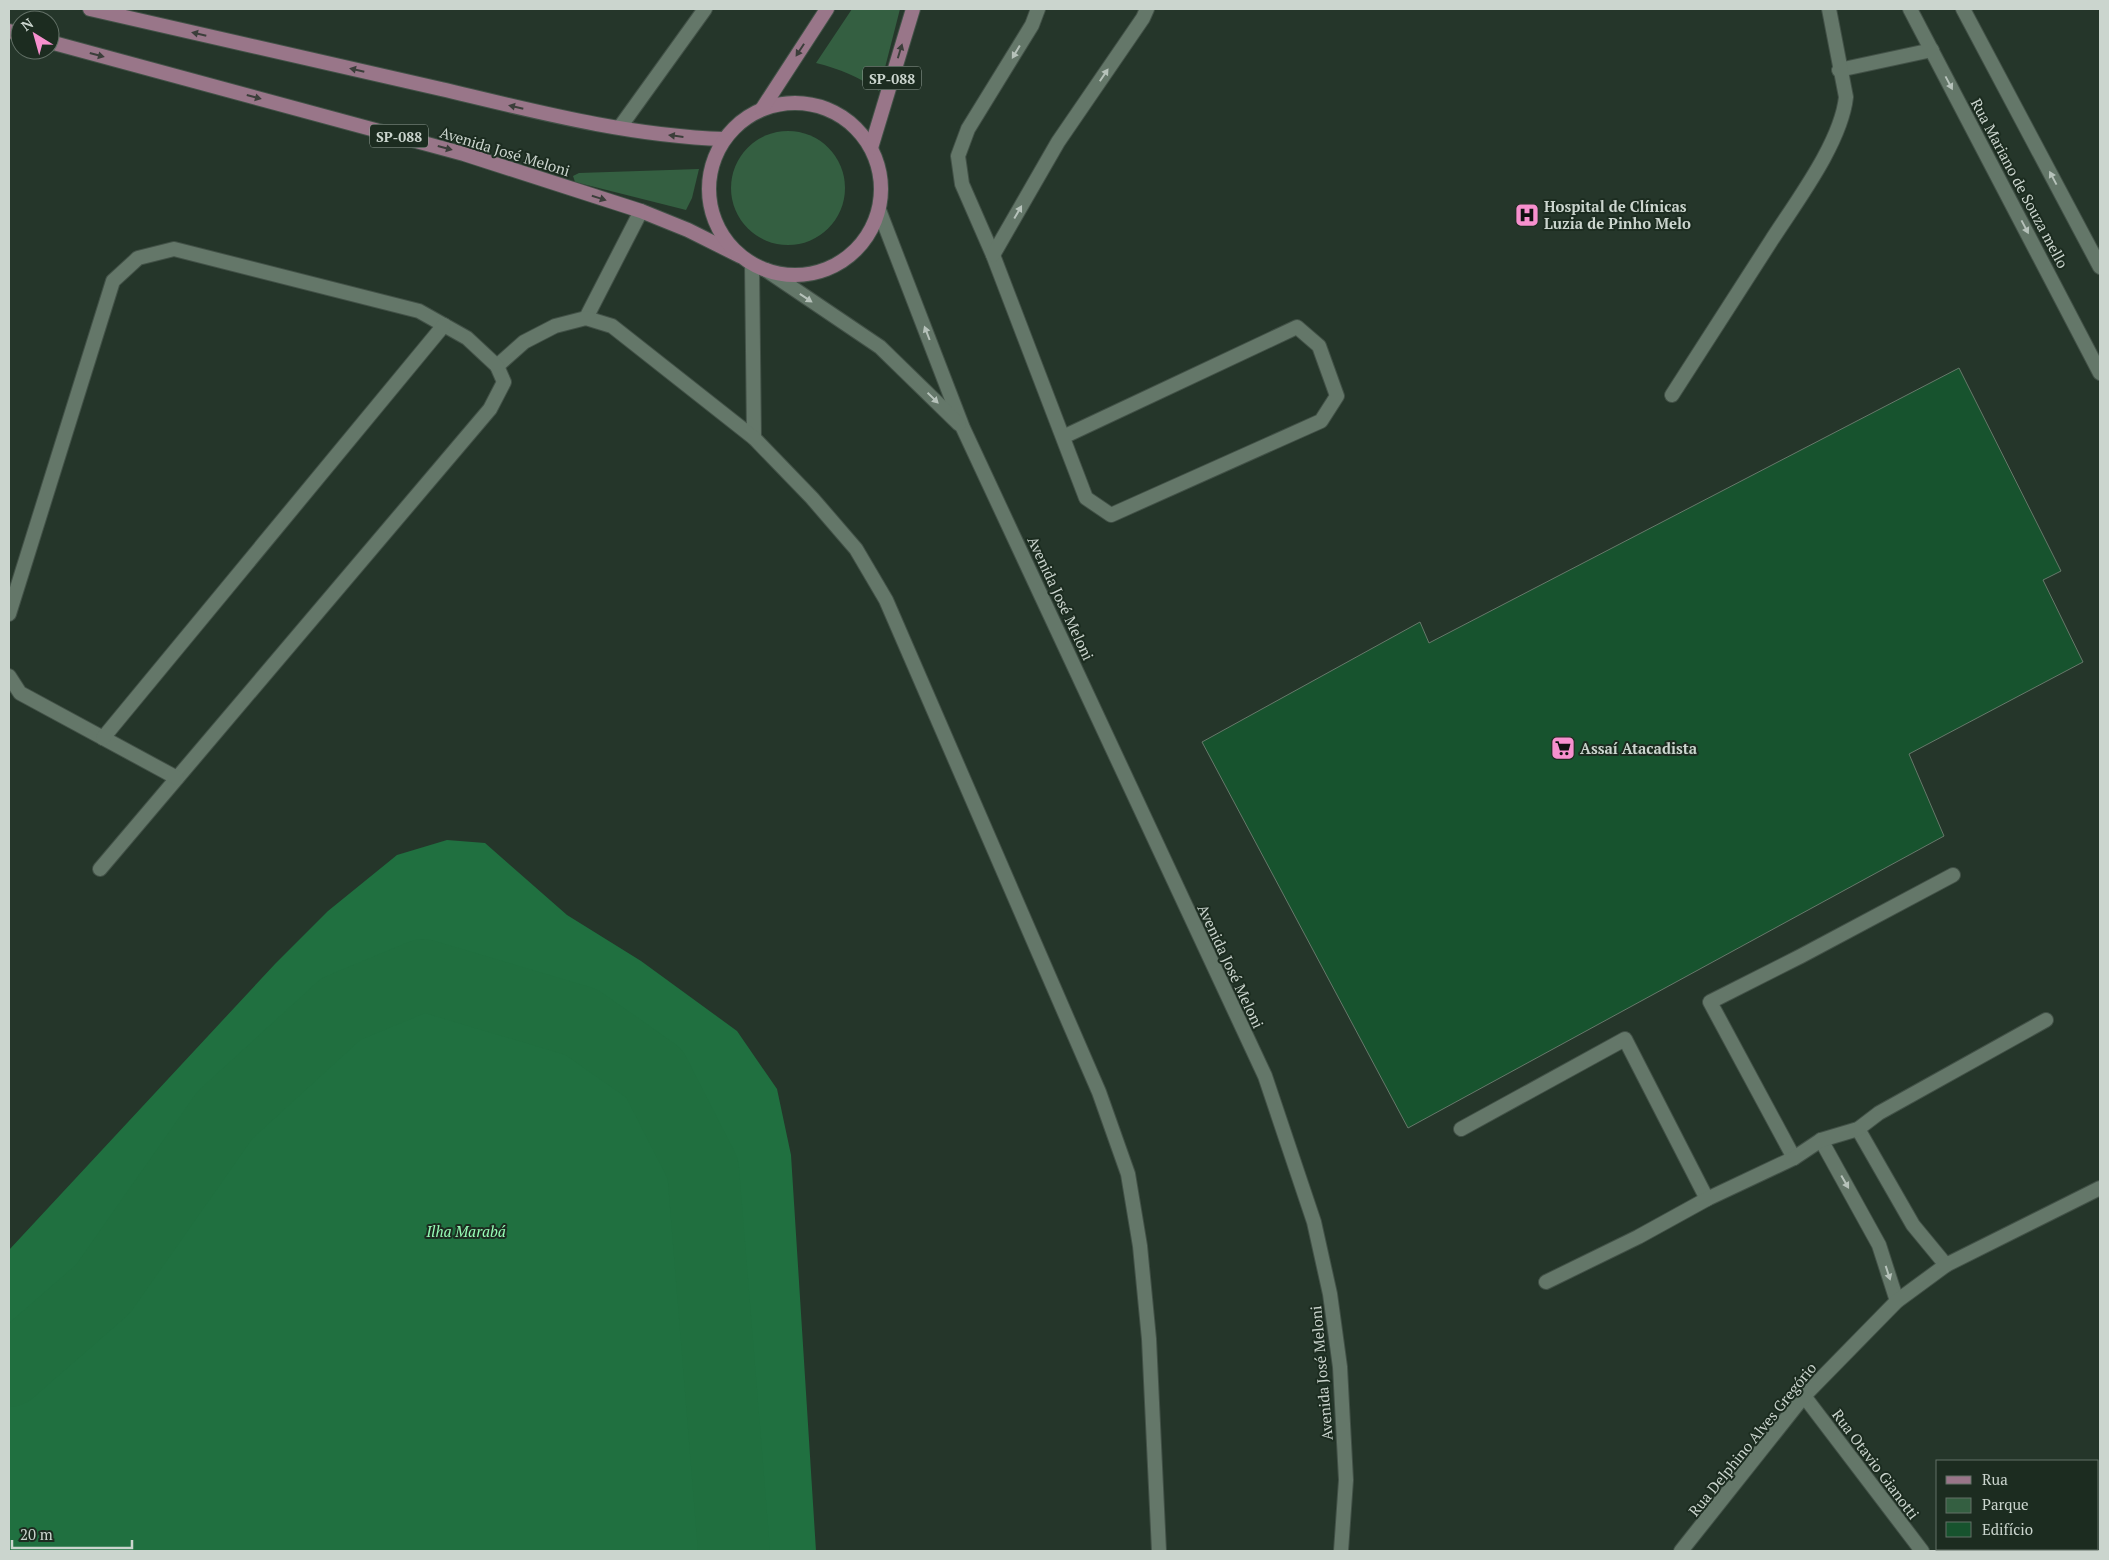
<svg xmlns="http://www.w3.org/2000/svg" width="2109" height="1560" viewBox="0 0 2109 1560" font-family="'PT Serif',serif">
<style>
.green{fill:#345f41}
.forest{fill:#207040}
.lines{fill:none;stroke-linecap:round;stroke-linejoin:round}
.river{stroke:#206f3f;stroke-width:72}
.building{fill:#17532e;stroke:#67796b}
.service-casing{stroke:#425147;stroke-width:16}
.minor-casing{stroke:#425147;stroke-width:16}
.tertiary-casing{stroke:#425147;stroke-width:16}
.primary-casing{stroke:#425147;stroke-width:16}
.service{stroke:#647769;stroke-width:14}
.minor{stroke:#647769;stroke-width:14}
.tertiary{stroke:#647769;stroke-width:14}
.primary{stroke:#997689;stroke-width:14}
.oneway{fill:#3b3e3a}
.oneway2{fill:#b6c2ba}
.labels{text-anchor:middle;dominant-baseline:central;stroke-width:4;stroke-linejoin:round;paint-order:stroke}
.shield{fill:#1c2c20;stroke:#96a29a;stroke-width:1}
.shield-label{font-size:14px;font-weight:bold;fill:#cbd5ce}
.street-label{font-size:15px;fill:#cbd5ce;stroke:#1c2c20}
.poi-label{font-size:15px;font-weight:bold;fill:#cbd5ce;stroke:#1c2c20;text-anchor:start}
.park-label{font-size:15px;font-style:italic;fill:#97feb7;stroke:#1c2c20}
</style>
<rect width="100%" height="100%" fill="#25362a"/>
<g class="green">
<path d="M 852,9 L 900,9 L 879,91 C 859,77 840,69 816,63 Z"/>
<circle cx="788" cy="188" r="57"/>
<path d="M 699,169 L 692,198 L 686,210 L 575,182 L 573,176 L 579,173 Z"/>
</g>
<path class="forest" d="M 447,840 L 485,843 L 567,915 L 641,961 L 737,1031 L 777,1089 L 791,1155 L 816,1551 L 9,1551 L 9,1250 L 275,964 L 328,911 L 397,855 Z"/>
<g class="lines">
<path class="river" d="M 9,1371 L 103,1289 L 225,1115 L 341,1009 L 423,975 L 581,1022 L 654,1073 L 703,1169 L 734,1551"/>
</g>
<path class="building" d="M 1959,368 L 2061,571 L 2043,580 L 2083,662 L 1909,754 L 1944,836 L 1408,1128 L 1202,742 L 1420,622 L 1429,643 Z"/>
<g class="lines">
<g class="service-casing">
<g id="service">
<path d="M 1038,9 L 1032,25 L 968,129 L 958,156 L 962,184 L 993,255 L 1086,498 L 1111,515 L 1321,421 L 1337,396 L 1319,346 L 1297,327 L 1063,437"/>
<path d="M 1839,70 L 1932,50"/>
<path d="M 620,127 L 705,9"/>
<path d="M 993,255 L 1058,142 L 1143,18 L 1147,9"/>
<path d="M 752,264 L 754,438"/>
<path d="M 586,318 L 641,211"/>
<path d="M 497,366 L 524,342 L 555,326 L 586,318 L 612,326 L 754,438 L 812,498 L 856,549 L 886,600 L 1099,1092 L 1128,1174 L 1140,1246 L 1149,1339 L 1159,1551"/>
<path d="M 1672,395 C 1705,344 1738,293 1771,241 C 1796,202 1841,143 1846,97 L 1829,9"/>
<path d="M 9,614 L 113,281 L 138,258 L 174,249 L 419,311 L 467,338 L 497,366 L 504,382 L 490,409 L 100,869"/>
<path d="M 9,676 L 20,693 L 177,778"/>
<path d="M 103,738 L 444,325"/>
<path d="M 1461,1129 L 1625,1039 L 1707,1199"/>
<path d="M 1858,1129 L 1913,1225 L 1946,1265"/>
<path d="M 1821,1140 L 1879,1245 L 1897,1301"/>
<path d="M 1794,1158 L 1710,1002 L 1801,956 L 1953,875"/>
<path d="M 1546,1282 L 1638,1237 L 1707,1199 L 1794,1158 L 1821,1140 L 1858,1129 L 1879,1113 L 2046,1020"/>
</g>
</g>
<g class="minor-casing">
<g id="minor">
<path d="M 1910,9 L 2100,373"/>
<path d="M 1963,9 L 2100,267"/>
<path d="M 1804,1396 L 1922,1551"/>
<path d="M 1681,1551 L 1804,1396 L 1897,1301 L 1946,1265 L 2100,1188"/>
</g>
</g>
<g class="tertiary-casing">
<g id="tertiary">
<path d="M 879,210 L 963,428 L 1265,1076 L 1314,1222 L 1330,1294 L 1340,1367 L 1346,1480 L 1341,1551"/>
<path d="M 766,270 L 880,347 L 959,424"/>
</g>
</g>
<g class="primary-casing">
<g id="primary">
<path d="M 90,9 C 207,36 324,63 441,89 C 534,111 628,136 724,139"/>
<path d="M 9,31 L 20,34"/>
<path d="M 50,42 L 464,154 L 641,211 L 688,230 L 740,256"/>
<circle cx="795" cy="189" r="86"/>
<path d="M 762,109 L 827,9"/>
<path d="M 871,148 L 913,9"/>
</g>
</g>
<use href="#service" class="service"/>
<use href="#minor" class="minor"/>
<use href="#tertiary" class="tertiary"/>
<use href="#primary" class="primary"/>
</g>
<defs><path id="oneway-solid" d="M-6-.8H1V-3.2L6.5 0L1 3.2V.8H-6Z" transform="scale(1.25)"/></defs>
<g class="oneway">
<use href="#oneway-solid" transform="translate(199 34) rotate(-167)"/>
<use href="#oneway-solid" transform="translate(800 50) rotate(123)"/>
<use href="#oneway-solid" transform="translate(900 51) rotate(-73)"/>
<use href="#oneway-solid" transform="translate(97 55) rotate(15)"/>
<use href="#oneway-solid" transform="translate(357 70) rotate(-167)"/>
<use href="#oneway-solid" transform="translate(254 97) rotate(15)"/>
<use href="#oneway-solid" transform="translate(516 107) rotate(-167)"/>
<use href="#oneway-solid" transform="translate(676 136) rotate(-173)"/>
<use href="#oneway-solid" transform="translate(445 148) rotate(15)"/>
<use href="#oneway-solid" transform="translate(599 198) rotate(17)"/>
</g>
<g class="oneway2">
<use href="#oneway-solid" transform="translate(1016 52) rotate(121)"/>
<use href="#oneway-solid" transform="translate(1104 75) rotate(-56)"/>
<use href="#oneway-solid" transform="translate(1949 83) rotate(62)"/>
<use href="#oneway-solid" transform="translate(2053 178) rotate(-118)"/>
<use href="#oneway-solid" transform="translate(1018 212) rotate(-60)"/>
<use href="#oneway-solid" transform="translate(2025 227) rotate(62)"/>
<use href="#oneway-solid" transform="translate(806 298) rotate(34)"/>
<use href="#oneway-solid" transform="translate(927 333) rotate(-111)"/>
<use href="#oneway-solid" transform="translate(933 398) rotate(44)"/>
<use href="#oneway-solid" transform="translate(1845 1182) rotate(60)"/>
<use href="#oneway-solid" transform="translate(1888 1273) rotate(72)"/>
</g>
<defs>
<g id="hospital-square" transform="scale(1.25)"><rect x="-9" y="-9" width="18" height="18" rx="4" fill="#f790ce" stroke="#1c2c20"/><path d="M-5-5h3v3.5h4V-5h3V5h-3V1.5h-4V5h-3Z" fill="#111"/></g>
<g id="supermarket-square" transform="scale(1.25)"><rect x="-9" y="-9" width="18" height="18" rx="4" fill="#f790ce" stroke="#1c2c20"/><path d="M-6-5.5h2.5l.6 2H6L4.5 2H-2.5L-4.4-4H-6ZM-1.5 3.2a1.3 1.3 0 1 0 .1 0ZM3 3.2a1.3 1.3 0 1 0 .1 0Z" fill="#111"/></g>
</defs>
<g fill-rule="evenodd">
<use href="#hospital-square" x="1527" y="215"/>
<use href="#supermarket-square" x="1563" y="748"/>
</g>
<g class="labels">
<g class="shield">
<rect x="863" y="66.5" width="58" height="23" rx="4"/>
<rect x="370" y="124.5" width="58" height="23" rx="4"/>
</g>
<g class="shield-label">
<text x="892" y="78">SP-088</text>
<text x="399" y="136">SP-088</text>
</g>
<g class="street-label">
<text transform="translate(505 151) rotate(17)">Avenida José Meloni</text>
<text transform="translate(2020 183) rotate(62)">Rua Mariano de Souza mello</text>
<text transform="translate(1061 598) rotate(65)">Avenida José Meloni</text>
<text transform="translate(1231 966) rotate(65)">Avenida José Meloni</text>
<text transform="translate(1321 1373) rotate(-95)">Avenida José Meloni</text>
<text transform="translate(1752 1439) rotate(-51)">Rua Delphino Alves Gregório</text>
<text transform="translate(1876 1464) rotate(53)">Rua Otavio Gianotti</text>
</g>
<g class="poi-label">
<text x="1544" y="206">Hospital de Clínicas<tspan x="1544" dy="17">Luzia de Pinho Melo</tspan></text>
<text x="1580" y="748">Assaí Atacadista</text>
</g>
<g class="park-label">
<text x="466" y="1231">Ilha Marabá</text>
</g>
</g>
<rect width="2109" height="1560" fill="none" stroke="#cbd5ce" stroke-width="20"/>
<rect x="1936" y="1460" width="162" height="90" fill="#1c2c20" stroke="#627066"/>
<rect x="1946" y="1476" width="25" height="8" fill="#997689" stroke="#627066"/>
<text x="1982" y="1485" font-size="15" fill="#cbd5ce">Rua</text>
<rect x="1946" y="1498" width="25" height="15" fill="#345f41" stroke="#627066"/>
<text x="1982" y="1510" font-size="15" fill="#cbd5ce">Parque</text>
<rect x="1946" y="1522" width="25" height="15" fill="#17532e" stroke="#627066"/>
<text x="1982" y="1535" font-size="15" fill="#cbd5ce">Edifício</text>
<g transform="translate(35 35) rotate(323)"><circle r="24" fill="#1c2c20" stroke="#627066"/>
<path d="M0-4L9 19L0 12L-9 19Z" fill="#f790ce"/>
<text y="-8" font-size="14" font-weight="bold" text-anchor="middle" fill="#cbd5ce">N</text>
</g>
<path d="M12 1540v8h120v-8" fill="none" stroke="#cbd5ce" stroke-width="2.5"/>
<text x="20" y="1540" font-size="15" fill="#cbd5ce" stroke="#1c2c20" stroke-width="4" paint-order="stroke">20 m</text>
</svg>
